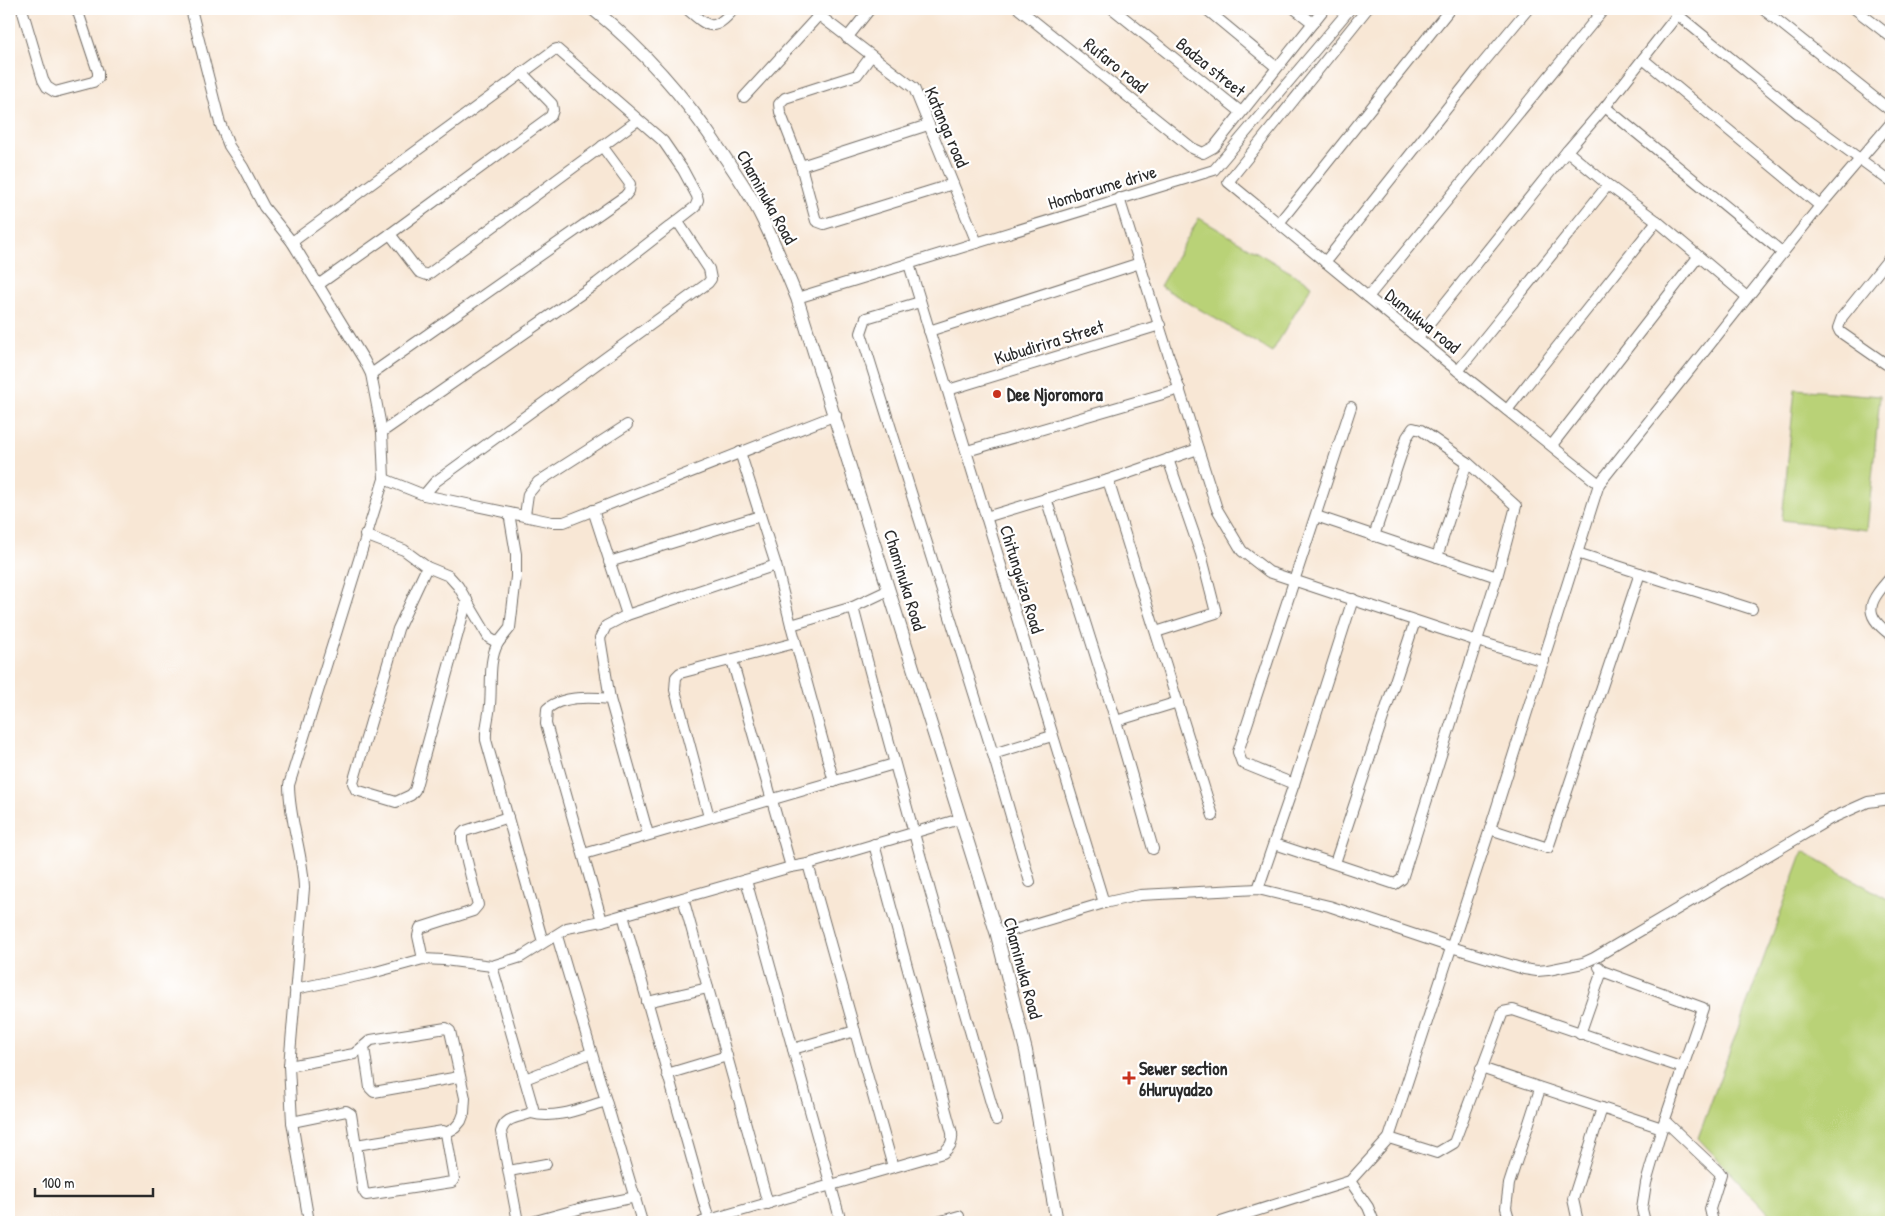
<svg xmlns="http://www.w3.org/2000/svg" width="1900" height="1231" viewBox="0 0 1900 1231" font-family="'Patrick Hand',sans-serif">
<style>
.green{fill:#b9d277;stroke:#727e51}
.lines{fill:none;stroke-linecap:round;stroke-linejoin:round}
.minor-casing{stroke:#736d66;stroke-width:12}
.major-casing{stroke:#736d66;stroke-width:14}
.minor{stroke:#fff;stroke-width:10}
.major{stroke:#fff;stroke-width:12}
.poi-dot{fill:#c8321e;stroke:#fff;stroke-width:2}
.labels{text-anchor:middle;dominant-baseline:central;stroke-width:4.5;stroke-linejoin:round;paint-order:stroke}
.street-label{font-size:18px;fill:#2b2b2b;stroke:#fff}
.poi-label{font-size:18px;font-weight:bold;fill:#2b2b2b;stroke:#fff;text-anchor:start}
</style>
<rect width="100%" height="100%" fill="#fff"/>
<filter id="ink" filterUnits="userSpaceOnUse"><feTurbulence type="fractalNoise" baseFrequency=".02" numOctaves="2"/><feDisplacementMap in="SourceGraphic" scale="10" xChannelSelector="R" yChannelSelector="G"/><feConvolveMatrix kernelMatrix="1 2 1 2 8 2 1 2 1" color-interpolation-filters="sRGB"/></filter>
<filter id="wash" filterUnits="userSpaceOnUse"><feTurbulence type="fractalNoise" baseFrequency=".0096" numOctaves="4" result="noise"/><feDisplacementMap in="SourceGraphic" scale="20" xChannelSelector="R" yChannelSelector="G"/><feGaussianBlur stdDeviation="1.12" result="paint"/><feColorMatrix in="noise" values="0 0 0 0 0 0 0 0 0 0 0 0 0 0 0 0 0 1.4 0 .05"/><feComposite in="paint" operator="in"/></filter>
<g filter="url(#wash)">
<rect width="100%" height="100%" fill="#f8e7d5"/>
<g class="green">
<path d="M 1199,218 L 1312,285 L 1272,352 L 1160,286 Z"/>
<path d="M 1795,389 L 1880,396 L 1867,530 L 1782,520 Z"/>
<path d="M 1803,851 L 1891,901 L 1891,1222 L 1777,1222 L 1698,1138 Z"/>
</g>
</g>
<g filter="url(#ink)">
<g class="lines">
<g class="minor-casing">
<g id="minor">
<path d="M 22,9 L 43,80 L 47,87 L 55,92 L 93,82 L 98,78 L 98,72 L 77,9"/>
<path d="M 191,9 L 220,123 L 229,146 L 243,167 L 264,207 L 292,242 L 364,360 L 371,374 L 382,432"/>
<path d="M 687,9 C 709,28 713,33 734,9"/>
<path d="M 811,9 L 914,88 L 977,243"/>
<path d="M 1019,9 L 1192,148 L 1203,153 L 1214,147 L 1324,9"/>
<path d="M 1113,9 L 1241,112"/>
<path d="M 1206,9 L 1276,67"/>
<path d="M 1295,9 L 1313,23"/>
<path d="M 1367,9 L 1228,182 L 1458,371 L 1599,484"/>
<path d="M 1763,9 L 1891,111"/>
<path d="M 1855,9 L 1891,37"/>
<path d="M 1678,15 L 1800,115 L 1891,182"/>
<path d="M 847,38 L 870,9"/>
<path d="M 871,56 L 857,75 L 785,98 L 779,104 L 780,112 L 801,166 L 816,221 L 824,224 L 953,184"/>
<path d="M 1643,59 L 1820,206"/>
<path d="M 744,97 L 819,15"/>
<path d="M 1605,107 L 1783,253"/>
<path d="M 1567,151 L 1608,185 L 1657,221 L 1747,297"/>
<path d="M 801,166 L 928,125"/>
<path d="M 1119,198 L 1217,509 L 1242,551 L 1269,572 L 1477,641 L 1544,661"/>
<path d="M 1279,223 L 1450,9"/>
<path d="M 390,234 L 419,272 L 427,275 L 430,273 L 638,120"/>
<path d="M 292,242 L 554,50 L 557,49 L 663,141 L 683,170 L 697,196 L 698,200 L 695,207 L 597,283 L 382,432 L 384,479"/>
<path d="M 1891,256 L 1842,317 L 1838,328 L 1840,332 L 1886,364 L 1891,366"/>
<path d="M 1325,262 L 1478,69 L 1528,9"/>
<path d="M 909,264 L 1104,903"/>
<path d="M 318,285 L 390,234 L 551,116 L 553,110 L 552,104 L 522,73"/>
<path d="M 1368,297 L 1604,9"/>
<path d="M 797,298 L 1214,170 L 1350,9"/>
<path d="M 920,302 L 866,318 L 861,333 L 993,754 L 1030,882"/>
<path d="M 929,331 L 1140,263"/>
<path d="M 1418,337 L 1567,151 L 1605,107 L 1682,9"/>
<path d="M 1458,371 L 1608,185"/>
<path d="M 371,374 L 625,196 L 629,191 L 630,184 L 602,146"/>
<path d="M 948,390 L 1160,325"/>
<path d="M 1507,410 L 1657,221"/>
<path d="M 1552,445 L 1698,257"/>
<path d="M 967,451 L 1180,389"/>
<path d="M 740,452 L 776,565 L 791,625"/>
<path d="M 1108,480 L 1213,816"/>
<path d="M 424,495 L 435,482 L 708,283 L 711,279 L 709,269 L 678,222"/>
<path d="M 1046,498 L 1116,721 L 1153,849"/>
<path d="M 593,510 L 627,615"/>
<path d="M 525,515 L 528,494 L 538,482 L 627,425"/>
<path d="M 1316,516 L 1497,577"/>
<path d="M 986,517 L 1108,480 L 1198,449"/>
<path d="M 365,535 L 404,550 L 427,567 L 449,576 L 458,586 L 489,638 L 498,643 L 510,628 L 516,577 L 516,554 L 509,513"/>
<path d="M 1577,553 L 1752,609"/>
<path d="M 1437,557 L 1467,462"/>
<path d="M 609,562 L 760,516"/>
<path d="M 427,567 L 398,629 L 353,783 L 356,790 L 396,802 L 411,795 L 415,790 L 467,600"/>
<path d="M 1891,577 C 1870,601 1860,613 1891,635"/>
<path d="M 853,607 L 889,590"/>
<path d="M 1156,632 L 1216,613 L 1201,554 L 1168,459"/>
<path d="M 498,643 C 488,661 492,684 490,705 C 489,717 485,727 486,740 L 543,942"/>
<path d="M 732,660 L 791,867"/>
<path d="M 610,699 L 600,638 L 606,626 L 627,615 L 776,565"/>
<path d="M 1116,721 L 1178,702"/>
<path d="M 993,754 L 1052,736"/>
<path d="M 834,782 L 791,625 L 853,607 C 898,779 946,950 996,1120"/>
<path d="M 1294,784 L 1242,763 L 1238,752 L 1351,407"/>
<path d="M 709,817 L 675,690 L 676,677 L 680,673 L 795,643"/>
<path d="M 1490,829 L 1548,848 L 1640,573"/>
<path d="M 1275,844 L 1395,884 L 1402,879 L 1497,577 L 1516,506 L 1467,462 L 1421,430 L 1413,428 L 1407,437 L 1374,536"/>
<path d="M 584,854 L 894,764"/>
<path d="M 1335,863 L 1415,621"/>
<path d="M 808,864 L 893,1167"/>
<path d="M 746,880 L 841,1222"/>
<path d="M 1258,889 L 1294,784 L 1353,599"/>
<path d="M 683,898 L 768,1204"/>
<path d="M 623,915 L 709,1220"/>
<path d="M 602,921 L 546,724 L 547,709 C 561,696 591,697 610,699 L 648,834"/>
<path d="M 997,935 L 1104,903 L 1140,895 L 1258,889 L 1329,906 L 1451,947 L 1524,969 L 1537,971 L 1548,970 L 1583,963 L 1594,958 L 1830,819 L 1868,802 L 1891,799"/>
<path d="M 557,936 L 642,1222"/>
<path d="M 423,959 L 418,936 L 420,928 L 473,911 L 478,905 L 462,841 L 462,834 L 465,831 L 508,817"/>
<path d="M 492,966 L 533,1108 L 531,1113 C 519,1118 505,1116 501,1132 L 518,1222"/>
<path d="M 1602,971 L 1703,1008 L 1662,1128 L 1646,1183 L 1642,1209 L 1645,1222"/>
<path d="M 295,989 L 372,973 L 423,959 L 444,960 L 492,966 L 521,957 L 567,928 L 602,921 L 791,867 L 808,864 L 960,819"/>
<path d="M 647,1002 L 708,988"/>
<path d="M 1580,1034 L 1602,971 L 1599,967"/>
<path d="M 364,1047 L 370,1088 L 374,1092 L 459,1077"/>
<path d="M 793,1049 L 855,1031"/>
<path d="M 289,1066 L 354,1054 L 371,1040 L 446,1028 L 450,1031 L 465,1098 L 464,1113 L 461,1121 L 455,1128 L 446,1133"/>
<path d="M 1481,1068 L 1662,1128"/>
<path d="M 667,1074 L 727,1056"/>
<path d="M 525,1079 L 591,1053"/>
<path d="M 531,1113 C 555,1120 582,1108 606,1101"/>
<path d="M 1665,1121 L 1721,1174 L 1710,1209 L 1713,1222"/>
<path d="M 292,1122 L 346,1111 L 351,1114 L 363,1190 L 366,1195 L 452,1182 L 454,1179 L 446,1133 L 443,1131 L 356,1145"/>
<path d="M 1389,1138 L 1437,1153 L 1454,1143 L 1503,1012 L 1513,1010 L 1683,1068"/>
<path d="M 509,1171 L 546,1164"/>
<path d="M 1350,1181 L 1368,1207 L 1374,1222"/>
<path d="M 309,1222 L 292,1122 L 289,1066 L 304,888 C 303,853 289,820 289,785 L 384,479 L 424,495 L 552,522 L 564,522 L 836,415"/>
<path d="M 532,1222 L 586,1207 L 636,1197"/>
<path d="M 702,1222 L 943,1153 C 950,1147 953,1143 952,1133 L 874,844"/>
<path d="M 938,1222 L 959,1216"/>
<path d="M 1221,1222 L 1350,1181 L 1389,1138 L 1490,829 L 1599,484 L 1820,206 L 1891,123"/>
<path d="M 1510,1222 L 1506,1208 L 1509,1184 L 1540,1089"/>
<path d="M 1578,1222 L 1573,1199 L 1602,1108"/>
</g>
</g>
<g class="major-casing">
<path id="major" d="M 593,9 C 644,50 686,98 722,153 C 736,174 751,195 762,218 C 775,244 786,271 797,298 L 997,935 L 1026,1051 L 1057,1222"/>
</g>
<use href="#minor" class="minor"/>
<use href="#major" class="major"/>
</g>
</g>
<g class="poi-dot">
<circle cx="997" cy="394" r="5"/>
<path d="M1126.5 1070.5h5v5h5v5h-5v5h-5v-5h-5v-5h5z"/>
</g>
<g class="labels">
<g class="street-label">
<text transform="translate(1116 65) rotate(39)">Rufaro road</text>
<text transform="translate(1211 67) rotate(39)">Badza street</text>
<text transform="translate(947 127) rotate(67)">Katanga road</text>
<text transform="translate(1102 187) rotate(-17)">Hombarume drive</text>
<text transform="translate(767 197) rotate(61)">Chaminuka Road</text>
<text transform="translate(1423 321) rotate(39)">Dumukwa road</text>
<text transform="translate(1049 342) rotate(-17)">Kubudirira Street</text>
<text transform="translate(1022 579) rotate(73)">Chitungwiza Road</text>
<text transform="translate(905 580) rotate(73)">Chaminuka Road</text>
<text transform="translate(1023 968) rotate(75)">Chaminuka Road</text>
</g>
<g class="poi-label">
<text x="1007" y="394">Dee Njoromora</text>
<text x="1139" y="1068">Sewer section<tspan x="1139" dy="21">6Huruyadzo</tspan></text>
</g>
</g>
<rect width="1900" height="1231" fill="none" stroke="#fff" stroke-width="30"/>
<path d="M35 1188v8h118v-8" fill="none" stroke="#2b2b2b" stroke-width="2.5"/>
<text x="42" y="1188" font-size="15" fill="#2b2b2b" stroke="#ffffff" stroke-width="4" paint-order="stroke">100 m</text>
</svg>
